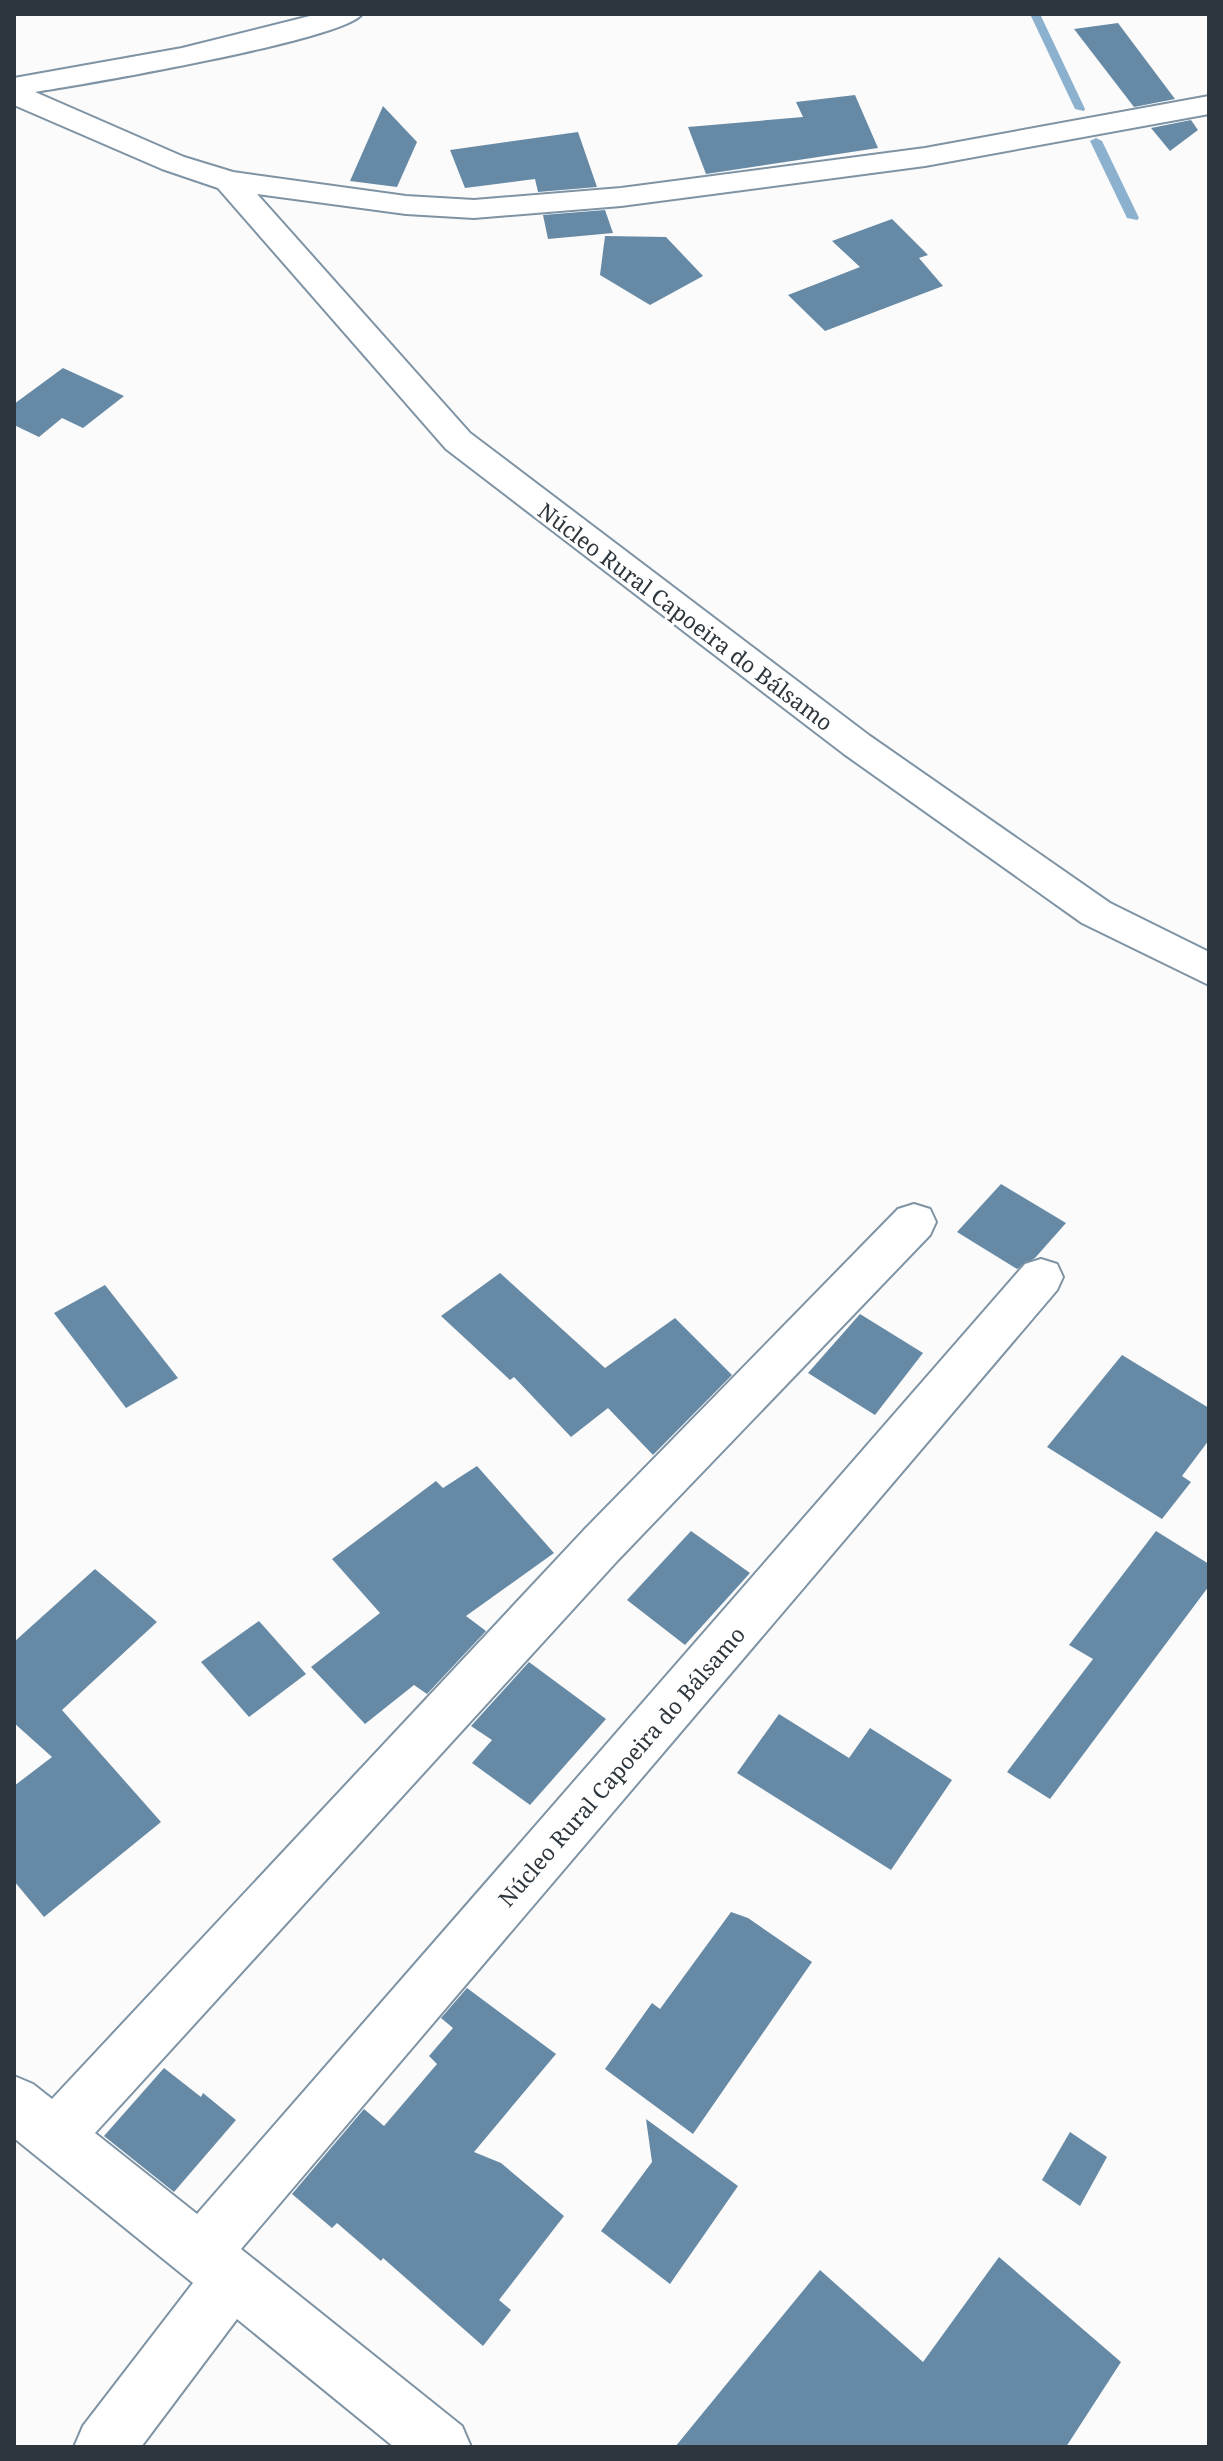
<svg xmlns="http://www.w3.org/2000/svg" width="1223" height="2461" viewBox="0 0 1223 2461" font-family="'Noto Serif',serif">
<style>
.lines{fill:none;stroke-linecap:round;stroke-linejoin:round}
.stream{fill:#8bb1ce;fill-rule:evenodd}
.building{fill:#668aa6}
.minor-casing{stroke:#7e93a4;stroke-width:4}
.minor{fill:#fff;fill-rule:evenodd}
.labels{text-anchor:middle;dominant-baseline:central;stroke-width:6;stroke-linejoin:round;paint-order:stroke}
.street-label{font-size:22px;fill:#2d363d;stroke:#fff}
</style>
<rect width="100%" height="100%" fill="#fbfbfb"/>
<g class="lines">
<g class="stream">
<path d="M 1030,14 L 1040,14 L 1085,109 L 1084,111 L 1075,109 Z"/>
<path d="M 1096,138 L 1102,141 L 1139,218 L 1137,220 L 1127,218 L 1090,141 Z"/>
</g>
</g>
<g class="building">
<path d="M 1118,23 L 1175,99 L 1134,107 L 1074,29 Z"/>
<path d="M 855,95 L 878,148 L 706,174 L 688,127 L 803,117 L 796,102 Z"/>
<path d="M 383,106 L 417,142 L 397,187 L 350,181 Z"/>
<path d="M 1191,120 L 1198,130 L 1170,151 L 1151,128 Z"/>
<path d="M 578,132 L 597,187 L 538,192 L 535,179 L 465,188 L 450,150 Z"/>
<path d="M 605,210 L 613,233 L 548,239 L 543,215 Z"/>
<path d="M 892,219 L 928,255 L 919,258 L 943,286 L 825,331 L 788,295 L 860,267 L 832,241 Z"/>
<path d="M 605,236 L 666,237 L 703,276 L 650,305 L 600,275 Z"/>
<path d="M 63,368 L 124,396 L 83,428 L 62,418 L 39,437 L 14,425 L 14,404 Z"/>
<path d="M 1001,1184 L 1066,1223 L 1035,1258 L 1017,1269 L 957,1232 Z"/>
<path d="M 500,1273 L 605,1368 L 675,1318 L 732,1375 L 653,1455 L 608,1408 L 571,1437 L 514,1377 L 510,1380 L 441,1316 Z"/>
<path d="M 105,1285 L 178,1378 L 126,1408 L 54,1313 Z"/>
<path d="M 860,1314 L 923,1353 L 875,1415 L 808,1373 Z"/>
<path d="M 1122,1355 L 1209,1408 L 1209,1440 L 1182,1476 L 1191,1482 L 1162,1519 L 1047,1447 Z"/>
<path d="M 477,1466 L 554,1553 L 466,1616 L 486,1631 L 427,1694 L 414,1685 L 365,1724 L 311,1667 L 380,1613 L 332,1559 L 436,1481 L 443,1488 Z"/>
<path d="M 691,1531 L 750,1573 L 685,1645 L 627,1600 Z"/>
<path d="M 1156,1531 L 1209,1564 L 1209,1586 L 1050,1799 L 1007,1772 L 1093,1659 L 1069,1645 Z"/>
<path d="M 95,1569 L 157,1622 L 62,1710 L 161,1822 L 44,1917 L 14,1881 L 14,1786 L 52,1757 L 14,1723 L 14,1642 Z"/>
<path d="M 259,1621 L 306,1674 L 249,1717 L 201,1662 Z"/>
<path d="M 529,1662 L 606,1719 L 530,1805 L 472,1763 L 492,1740 L 471,1726 Z"/>
<path d="M 779,1714 L 849,1758 L 870,1728 L 952,1780 L 891,1870 L 737,1773 Z"/>
<path d="M 731,1912 L 748,1918 L 812,1962 L 693,2134 L 605,2069 L 652,2003 L 660,2009 Z"/>
<path d="M 467,1988 L 556,2054 L 474,2152 L 501,2163 L 564,2216 L 499,2300 L 511,2310 L 483,2346 L 383,2258 L 381,2261 L 337,2223 L 332,2228 L 292,2194 L 364,2109 L 384,2126 L 437,2064 L 429,2056 L 453,2028 L 441,2018 Z"/>
<path d="M 164,2068 L 201,2097 L 203,2093 L 236,2120 L 174,2192 L 104,2136 Z"/>
<path d="M 646,2119 L 738,2186 L 670,2284 L 601,2231 L 652,2162 Z"/>
<path d="M 1070,2132 L 1107,2157 L 1080,2206 L 1042,2180 Z"/>
<path d="M 999,2257 L 1121,2362 L 1066,2447 L 675,2447 L 820,2270 L 923,2362 Z"/>
</g>
<g class="lines">
<g class="minor-casing">
<g id="minor">
<path d="M 318,14 L 362,14 C 344,40 81,85 35,92 L 184,157 L 233,172 L 406,196 L 474,200 L 621,188 L 925,148 L 1209,96 L 1209,114 L 925,166 L 621,206 L 474,218 L 406,214 L 257,194 L 470,433 L 870,736 L 1110,903 L 1209,952 L 1209,985 L 1082,923 L 844,754 L 446,449 L 218,188 L 162,169 L 14,105 L 14,78 L 182,48 Z"/>
<path d="M 914,1204 L 930,1209 L 936,1222 L 930,1235 L 618,1560 L 95,2133 L 197,2214 L 1025,1264 L 1041,1259 L 1057,1264 L 1063,1277 L 1057,1290 L 241,2249 L 462,2426 L 471,2447 L 394,2447 L 237,2319 L 141,2447 L 74,2447 L 83,2426 L 193,2283 L 14,2138 L 14,2076 L 33,2084 L 52,2099 L 584,1530 L 898,1209 Z"/>
</g>
</g>
<use href="#minor" class="minor"/>
</g>
<g class="labels">
<g class="street-label">
<text transform="translate(686 616) rotate(37)">Núcleo Rural Capoeira do Bálsamo</text>
<text transform="translate(621 1766) rotate(-49)">Núcleo Rural Capoeira do Bálsamo</text>
</g>
</g>
<rect width="1223" height="2461" fill="none" stroke="#2d363d" stroke-width="32"/>
</svg>
